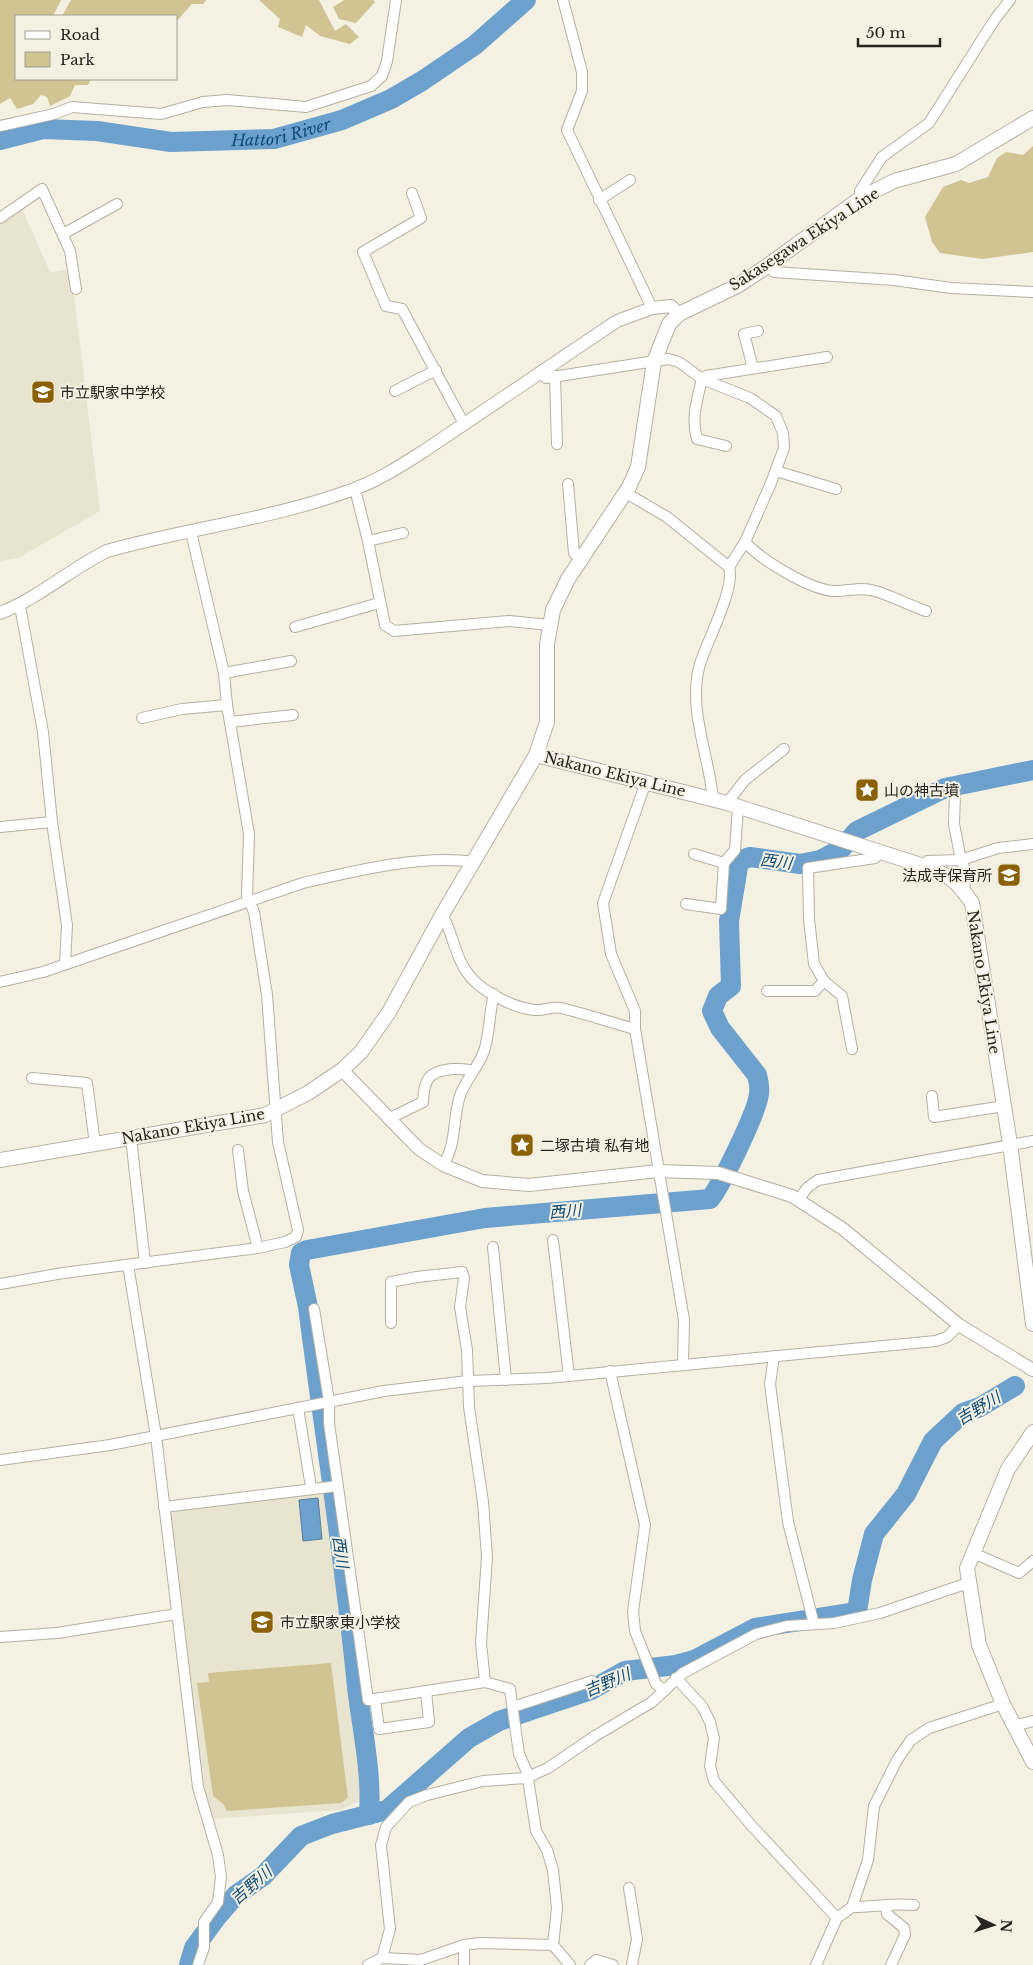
<svg xmlns="http://www.w3.org/2000/svg" width="1033" height="1965" viewBox="0 0 1033 1965" font-family="'Libre Baskerville','Noto Sans JP',serif">
<style>
.built{fill:#e9e4cf}
.green{fill:#d0c493}
.water{fill:#6ca1ce;stroke:#577c9a}
.lines{fill:none;stroke-linecap:round;stroke-linejoin:round}
.river{stroke:#6ca1ce;stroke-width:20}
.minor-casing{stroke:#b4b1a4;stroke-width:12}
.tertiary-casing{stroke:#b4b1a4;stroke-width:14}
.secondary-casing{stroke:#b4b1a4;stroke-width:16}
.minor{stroke:#fff;stroke-width:10}
.tertiary{stroke:#fff;stroke-width:12}
.secondary{stroke:#fff;stroke-width:14}
.labels{text-anchor:middle;dominant-baseline:central;stroke-width:4;stroke-linejoin:round;paint-order:stroke}
.street-label{font-size:15px;fill:#25241f;stroke:#f4f1e3}
.poi-label{font-size:15px;fill:#25241f;stroke:#f4f1e3;text-anchor:start}
.water-label{font-size:16px;font-style:italic;fill:#0d4c77;stroke:#f4f1e3}
</style>
<rect width="100%" height="100%" fill="#f4f1e3"/>
<g class="built">
<path d="M 21,207 L 50,272 L 71,269 L 100,511 L 18,558 L 0,561 L 0,222 Z"/>
<path d="M 323,1491 L 359,1731 L 364,1799 L 340,1810 L 212,1819 L 203,1784 L 167,1514 L 242,1500 Z"/>
</g>
<g class="green">
<path d="M 0,0 L 61,0 L 53,16 L 16,16 L 16,79 L 91,79 L 88,85 L 75,85 L 70,96 L 50,106 L 47,97 L 41,95 L 33,104 L 17,109 L 10,98 L 0,104 Z"/>
<path d="M 71,0 L 206,0 L 203,4 L 192,4 L 176,22 L 176,16 L 62,16 Z"/>
<path d="M 259,0 L 319,0 L 335,31 L 346,24 L 359,37 L 350,44 L 320,36 L 306,25 L 302,37 L 278,27 L 280,19 Z"/>
<path d="M 344,0 L 373,0 L 375,2 L 356,23 L 339,19 L 333,7 Z"/>
<path d="M 1033,146 L 1033,252 L 983,259 L 940,253 L 932,242 L 925,217 L 943,187 L 961,180 L 969,183 L 988,177 L 997,158 L 1006,152 L 1023,155 Z"/>
<path d="M 331,1663 L 348,1798 L 341,1803 L 227,1811 L 223,1804 L 213,1796 L 197,1683 L 209,1682 L 208,1673 Z"/>
</g>
<path class="water" d="M 318,1498 L 322,1539 L 303,1541 L 299,1500 Z"/>
<g class="lines">
<g class="river">
<path id="s1" d="M 0,140 L 43,129 L 97,131 L 171,142 L 274,139 L 342,120 L 391,99 L 422,81 L 475,45 L 526,0"/>
<path d="M 369,1815 C 372,1772 362,1729 357,1687 C 345,1560 324,1433 308,1307 L 299,1265 L 301,1253 L 307,1250 L 485,1218 L 710,1199 C 722,1184 757,1112 759,1094 C 760,1086 759,1082 757,1075 L 720,1028 L 712,1011 L 718,996 L 731,986 L 729,921 L 739,861 L 750,857 L 800,864 L 820,860 L 841,849 L 857,831 L 945,788 L 1033,770"/>
<path d="M 189,1965 L 194,1948 L 216,1918 L 236,1895 L 263,1876 L 301,1836 L 332,1824 L 387,1810 L 469,1738 L 499,1721 L 591,1690 L 625,1671 L 676,1665 L 694,1660 L 755,1628 L 857,1612 L 862,1580 L 874,1534 L 906,1494 L 933,1441 L 963,1413 L 980,1407 L 1015,1386"/>
</g>
<g class="minor-casing">
<g id="minor">
<path d="M 563,0 L 582,72 L 582,91 L 567,130 L 652,308"/>
<path d="M 0,126 L 54,114 L 72,107 L 161,114 L 203,102 L 227,100 L 306,107 L 371,86 L 382,76 L 387,61 L 396,0"/>
<path d="M 412,193 L 421,218 L 363,252 L 386,306 L 402,309 L 464,424"/>
<path d="M 861,198 L 860,191 L 882,157 L 929,123 L 995,19 L 1010,0"/>
<path d="M 599,200 L 630,180"/>
<path d="M 0,218 L 42,189 L 70,251 L 76,289"/>
<path d="M 63,234 L 117,204"/>
<path d="M 768,266 L 774,272 L 894,280 L 951,288 L 1033,292"/>
<path d="M 753,368 L 744,334 L 758,331"/>
<path d="M 540,372 L 546,378 L 668,359 L 679,362 L 702,379 L 750,398 L 776,416 L 783,433 L 784,448 L 771,483 L 745,542 L 729,567"/>
<path d="M 555,376 L 557,444"/>
<path d="M 395,391 L 436,370"/>
<path d="M 726,446 L 697,439 C 691,418 697,400 702,379 L 706,376 L 827,357"/>
<path d="M 776,471 L 836,489"/>
<path d="M 568,484 L 574,553 L 581,560"/>
<path d="M 355,489 L 368,541 L 385,625 L 394,631 L 509,621 L 550,625"/>
<path d="M 626,493 L 667,517 L 729,567 C 736,587 707,641 700,664 C 687,707 709,755 713,799"/>
<path d="M 368,541 L 403,533"/>
<path d="M 745,542 C 761,560 809,589 833,591 C 847,592 859,586 875,591 C 892,596 909,605 926,611"/>
<path d="M 20,606 L 43,732 L 52,822 L 67,925 L 65,964"/>
<path d="M 295,627 L 379,603"/>
<path d="M 224,673 L 291,661"/>
<path d="M 142,718 L 182,709 L 227,705"/>
<path d="M 230,722 L 293,715"/>
<path d="M 646,782 L 603,903 L 611,954 L 635,1011 L 635,1029 L 684,1320 L 683,1364"/>
<path d="M 955,794 L 954,824 L 961,860 L 998,848 L 1033,844"/>
<path d="M 727,803 L 745,780 L 784,749"/>
<path d="M 0,827 L 52,822"/>
<path d="M 694,854 L 724,863"/>
<path d="M 924,866 L 927,861 L 961,860 L 966,872 L 964,892"/>
<path d="M 686,904 L 721,909 L 724,863 L 735,850 L 738,807"/>
<path d="M 442,915 C 453,932 454,954 466,971 C 478,990 513,1008 535,1010 C 543,1011 553,1006 561,1008 C 586,1014 610,1022 635,1029"/>
<path d="M 0,982 L 43,972 L 303,883 C 354,871 423,854 474,862"/>
<path d="M 767,991 L 815,991 L 824,981"/>
<path d="M 852,1049 L 842,996 L 824,981 L 814,964 L 809,919 L 808,868 L 875,858 L 880,851"/>
<path d="M 32,1078 L 87,1083 L 95,1144"/>
<path d="M 932,1096 L 934,1117 L 1004,1106"/>
<path d="M 388,1119 L 423,1102 C 424,1078 429,1071 453,1069 C 460,1069 466,1068 473,1071"/>
<path d="M 131,1138 L 145,1263"/>
<path d="M 238,1150 L 243,1191 L 258,1248"/>
<path d="M 443,1165 C 456,1146 453,1121 459,1099 C 464,1080 478,1069 484,1051 C 490,1033 489,1013 494,994"/>
<path d="M 798,1200 L 808,1187 L 818,1180 L 1033,1141"/>
<path d="M 553,1240 L 569,1376"/>
<path d="M 493,1247 L 506,1380"/>
<path d="M 128,1265 L 156,1436 L 198,1787 L 218,1855 L 221,1877 L 218,1902 L 204,1922 L 204,1947 L 198,1965"/>
<path d="M 0,1284 L 63,1273 L 258,1248 L 285,1242 L 296,1237 L 298,1230 L 278,1142 L 267,995 L 254,912 L 247,896 L 249,834 L 227,705 L 224,673 L 191,532"/>
<path d="M 314,1309 L 329,1401 L 329,1423 L 368,1700 L 485,1682"/>
<path d="M 391,1323 L 391,1282 L 417,1277 L 462,1272 L 464,1278 L 460,1307 L 467,1350 L 469,1407 L 483,1502 L 487,1557 L 481,1643 L 485,1682 L 510,1689 L 519,1754 L 527,1772 L 536,1831 L 547,1850 L 553,1870 L 557,1908 L 553,1945"/>
<path d="M 774,1356 L 770,1384 L 788,1522 L 814,1624"/>
<path d="M 610,1371 L 645,1525 L 633,1611 L 635,1631 L 656,1684 L 664,1690"/>
<path d="M 298,1408 L 311,1487"/>
<path d="M 0,1460 L 110,1445 L 384,1391 L 468,1381 L 547,1378 L 936,1341 L 947,1337 L 959,1325"/>
<path d="M 164,1507 L 338,1486"/>
<path d="M 973,1553 L 1019,1573 L 1033,1561"/>
<path d="M 0,1637 L 57,1633 L 177,1614"/>
<path d="M 676,1678 L 702,1706 L 710,1722 L 714,1738 L 710,1766 L 714,1781 L 751,1825 L 837,1918"/>
<path d="M 375,1699 L 379,1729 L 429,1722 L 426,1691"/>
<path d="M 513,1707 L 592,1681"/>
<path d="M 1013,1726 L 1033,1721"/>
<path d="M 629,1888 L 637,1939 L 632,1965"/>
<path d="M 886,1906 L 887,1914 L 904,1928 L 905,1935 L 891,1965"/>
<path d="M 852,1907 C 873,1907 894,1903 914,1905"/>
<path d="M 464,1945 L 464,1965"/>
<path d="M 382,1958 L 421,1960 L 464,1945 L 480,1943 L 553,1945 L 570,1965"/>
<path d="M 368,1965 L 382,1958 L 390,1929 L 381,1845 L 386,1827 L 409,1802 L 427,1795 L 483,1781 L 526,1778 L 548,1768 L 595,1736 L 652,1702 L 683,1673 L 756,1634 L 787,1626 L 834,1623 L 880,1613 L 968,1583"/>
<path d="M 590,1965 L 596,1960 L 613,1965"/>
<path d="M 816,1965 L 837,1918 L 852,1907 L 868,1860 L 874,1806 L 897,1760 L 911,1740 L 929,1728 L 1003,1704"/>
</g>
</g>
<g class="tertiary-casing">
<g id="tertiary">
<path d="M 0,613 C 39,598 70,569 107,551 C 189,528 274,519 354,489 C 379,480 402,465 424,451 L 617,321 L 652,308 L 671,306 L 679,314"/>
<path d="M 342,1070 L 419,1149 L 443,1165 L 482,1181 L 529,1185 L 658,1171 L 718,1173 L 792,1196 L 843,1229 L 959,1325 L 1033,1370"/>
</g>
</g>
<g class="secondary-casing">
<g id="secondary">
<path d="M 536,755 L 727,803 L 924,866 C 951,876 956,880 972,903 L 1010,1144 L 1033,1324"/>
<path d="M 0,1160 L 265,1115 L 308,1093 L 342,1070 L 361,1052 L 389,1012 L 442,915 L 536,755 L 547,722 L 547,644 L 553,610 L 568,579 L 629,487 L 638,467 L 654,362 L 669,324 L 679,314 L 739,285 L 760,271 L 861,198 L 894,181 L 956,164 L 1033,118"/>
<path d="M 1033,1432 L 1008,1469 L 967,1568 L 979,1645 L 1003,1704 L 1033,1762"/>
</g>
</g>
<use href="#minor" class="minor"/>
<use href="#tertiary" class="tertiary"/>
<use href="#secondary" class="secondary"/>
</g>
<defs>
<g id="school-square" transform="scale(1.25)"><rect x="-9" y="-9" width="18" height="18" rx="4" fill="#8b6103" stroke="#f4f1e3"/><path d="M0-5L7-2L0 1L-7-2ZM-4 1L0 2.5L4 1V4Q0 6-4 4Z" fill="#fff"/></g>
<g id="sight-square" transform="scale(1.25)"><rect x="-9" y="-9" width="18" height="18" rx="4" fill="#8b6103" stroke="#f4f1e3"/><path d="M0-6L1.8-2.2L6-1.7L2.9 1.2L3.7 5.4L0 3.3L-3.7 5.4L-2.9 1.2L-6-1.7L-1.8-2.2Z" fill="#fff"/></g>
</defs>
<g fill-rule="evenodd">
<use href="#school-square" x="43" y="392"/>
<use href="#sight-square" x="867" y="790"/>
<use href="#school-square" x="1009" y="875"/>
<use href="#sight-square" x="522" y="1145"/>
<use href="#school-square" x="262" y="1622"/>
</g>
<g class="labels">
<g class="street-label">
<text transform="translate(804 239) rotate(-33)">Sakasegawa Ekiya Line</text>
<text transform="translate(615 774) rotate(14)">Nakano Ekiya Line</text>
<text transform="translate(984 982) rotate(81)">Nakano Ekiya Line</text>
<text transform="translate(193 1126) rotate(-10)">Nakano Ekiya Line</text>
</g>
<g class="poi-label">
<text x="60" y="392">市立駅家中学校</text>
<text x="884" y="790">山の神古墳</text>
<text x="992" y="875" text-anchor="end">法成寺保育所</text>
<text x="540" y="1145">二塚古墳 私有地</text>
<text x="280" y="1622">市立駅家東小学校</text>
</g>
<g class="water-label">
<text stroke="none"><textPath href="#s1" startOffset="284">Hattori River</textPath></text>
<text transform="translate(776 861) rotate(7)">西川</text>
<text transform="translate(565 1211) rotate(-5)">西川</text>
<text transform="translate(978 1408) rotate(-31)">吉野川</text>
<text transform="translate(341 1552) rotate(82)">西川</text>
<text transform="translate(607 1682) rotate(-23)">吉野川</text>
<text transform="translate(251 1885) rotate(-41)">吉野川</text>
</g>
</g>
<rect x="15" y="15" width="162" height="65" fill="#f4f1e3" stroke="#a19f95"/>
<rect x="25" y="31" width="25" height="8" fill="#ffffff" stroke="#a19f95"/>
<text x="60" y="40" font-size="15" fill="#25241f">Road</text>
<rect x="25" y="52" width="25" height="15" fill="#d0c493" stroke="#a19f95"/>
<text x="60" y="65" font-size="15" fill="#25241f">Park</text>
<g transform="translate(993 1925) rotate(94)" stroke="#f4f1e3" stroke-width="4" paint-order="stroke">
<path d="M0-4L9 19L0 12L-9 19Z" fill="#25241f"/>
<text y="-8" font-size="14" font-weight="bold" text-anchor="middle" fill="#25241f">N</text>
</g>
<path d="M858 38v8h82v-8" fill="none" stroke="#25241f" stroke-width="2.5"/>
<text x="866" y="38" font-size="15" fill="#25241f" stroke="#f4f1e3" stroke-width="4" paint-order="stroke">50 m</text>
</svg>
